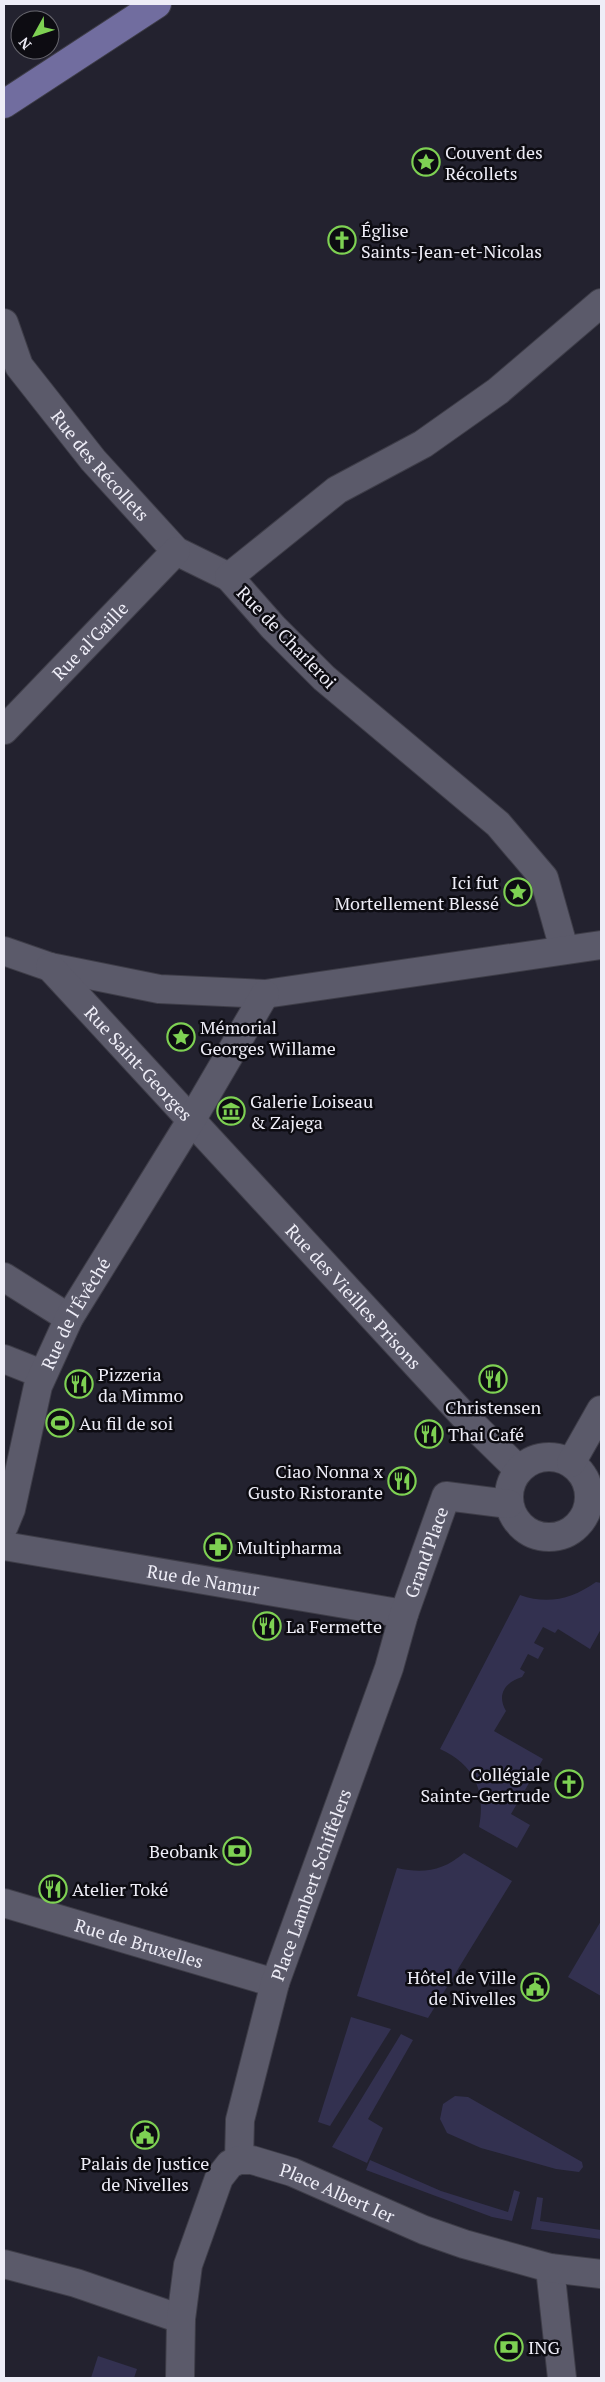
<svg xmlns="http://www.w3.org/2000/svg" width="605" height="2382" viewBox="0 0 605 2382" font-family="'PT Serif',serif">
<style>
.green{fill:#333150}
.lines{fill:none;stroke-linecap:round;stroke-linejoin:round}
.minor-casing{stroke:#3e3d48;stroke-width:30}
.major-casing{stroke:#3e3d48;stroke-width:30}
.minor{stroke:#5b5a6a;stroke-width:28}
.major{stroke:#716d9f;stroke-width:28}
.labels{text-anchor:middle;dominant-baseline:central;stroke-width:5;stroke-linejoin:round;paint-order:stroke}
.poi-label{font-size:18px;fill:#eeedf7;stroke:#0d0c12;text-anchor:start}
.street-label{font-size:18px;fill:#eeedf7;stroke:#0d0c12}
</style>
<rect width="100%" height="100%" fill="#23222f"/>
<g class="green">
<path d="M 596,1582 L 601,1583 L 601,1629 L 590,1649 L 558,1629 L 555,1633 L 543,1627 L 534,1643 L 544,1648 L 538,1659 L 528,1654 L 520,1669 L 525,1672 L 522,1677 C 506,1682 496,1694 506,1711 L 494,1731 L 543,1759 L 511,1814 L 530,1825 L 517,1848 L 479,1827 C 486,1791 474,1764 440,1749 L 520,1595 C 548,1605 572,1599 596,1582 Z"/>
<path d="M 464,1853 L 512,1881 L 428,2018 L 357,1996 L 397,1868 C 423,1874 443,1871 464,1853 Z"/>
<path d="M 601,1921 L 601,1996 L 568,1977 Z"/>
<path d="M 351,2017 L 391,2029 L 330,2126 L 318,2122 Z"/>
<path d="M 401,2034 L 413,2040 L 368,2119 L 383,2128 L 367,2163 L 332,2147 Z"/>
<path d="M 455,2096 L 468,2097 L 582,2162 L 583,2167 L 579,2172 L 556,2169 L 481,2148 L 447,2133 L 440,2119 L 443,2104 Z"/>
<path d="M 370,2160 L 441,2191 L 508,2212 L 514,2190 L 520,2192 L 512,2221 L 492,2217 L 366,2170 Z"/>
<path d="M 537,2197 L 543,2198 L 540,2221 L 601,2230 L 601,2239 L 531,2229 Z"/>
<path d="M 98,2356 L 137,2369 L 134,2378 L 91,2378 Z"/>
</g>
<g class="lines">
<g class="minor-casing">
<g id="minor">
<path id="s1" d="M 4,323 L 19,366 L 93,460 L 176,551 L 229,577"/>
<path id="s2" d="M 4,730 L 176,551"/>
<path d="M 564,949 L 544,878 L 498,824 L 324,678 L 273,627 L 229,577 L 337,490 L 423,444 L 498,391 L 601,303"/>
<path d="M 4,951 L 50,967 L 159,989 L 265,994 L 601,945"/>
<path id="s3" d="M 50,967 L 465,1417 L 519,1470"/>
<path d="M 4,1277 L 69,1318"/>
<path d="M 4,1359 L 42,1374"/>
<circle cx="549" cy="1497" r="40"/>
<path d="M 571,1463 L 601,1410"/>
<path id="s4" d="M 4,1526 L 11,1509 L 38,1386 L 69,1318 L 192,1119 L 265,994"/>
<path id="s5" d="M 4,1546 L 404,1614"/>
<path id="s6" d="M 4,1903 L 275,1983"/>
<path id="s7" d="M 239,2160 L 240,2120 L 275,1983 L 389,1668 L 404,1614 L 446,1496 L 509,1504"/>
<path d="M 4,2264 L 76,2283 L 181,2319"/>
<path d="M 550,2268 L 562,2378"/>
<path id="s8" d="M 180,2378 L 181,2319 L 188,2265 L 219,2178 L 230,2164 L 239,2160 L 252,2160 L 292,2172 L 424,2230 L 464,2244 L 550,2268 L 601,2274"/>
</g>
</g>
<g class="major-casing">
<path id="major" d="M 4,104 L 157,4"/>
</g>
<use href="#minor" class="minor"/>
<use href="#major" class="major"/>
</g>
<defs>
<g id="sight-ring" transform="scale(1.4375)"><circle r="9.5" fill="#0d0c12" stroke="#7ed153" stroke-width="1.5"/><path d="M0-6L1.8-2.2L6-1.7L2.9 1.2L3.7 5.4L0 3.3L-3.7 5.4L-2.9 1.2L-6-1.7L-1.8-2.2Z" fill="#7ed153"/></g>
<g id="church-ring" transform="scale(1.4375)"><circle r="9.5" fill="#0d0c12" stroke="#7ed153" stroke-width="1.5"/><path d="M-1.2-6h2.4v3.5h3.3v2.4h-3.3V6h-2.4V-.1h-3.3v-2.4h3.3Z" fill="#7ed153"/></g>
<g id="museum-ring" transform="scale(1.4375)"><circle r="9.5" fill="#0d0c12" stroke="#7ed153" stroke-width="1.5"/><path d="M0-6L6-3V-2H-6V-3ZM-5-1h2V3h-2ZM-1-1h2V3h-2ZM3-1h2V3H3ZM-6 4H6V6H-6Z" fill="#7ed153"/></g>
<g id="restaurant-ring" transform="scale(1.4375)"><circle r="9.5" fill="#0d0c12" stroke="#7ed153" stroke-width="1.5"/><path d="M-5-6h1v4h1v-4h1v4h1v-4h1v5L-1.5 .5V6h-2V.5L-5-1ZM5-6V6H3V1.5H1.5Q1.5-4 5-6Z" fill="#7ed153"/></g>
<g id="stadium-ring" transform="scale(1.4375)"><circle r="9.5" fill="#0d0c12" stroke="#7ed153" stroke-width="1.5"/><path d="M0-5a6.5 5 0 1 0 0 10a6.5 5 0 1 0 0-10ZM-3.5-1.8h7v3.6h-7Z" fill="#7ed153"/></g>
<g id="pharmacy-ring" transform="scale(1.4375)"><circle r="9.5" fill="#0d0c12" stroke="#7ed153" stroke-width="1.5"/><path d="M-2-6h4v4h4v4h-4v4h-4v-4h-4v-4h4Z" fill="#7ed153"/></g>
<g id="bank-ring" transform="scale(1.4375)"><circle r="9.5" fill="#0d0c12" stroke="#7ed153" stroke-width="1.5"/><path d="M-6-4H6V4H-6ZM0-2.3a2.3 2.3 0 1 0 0 4.6a2.3 2.3 0 1 0 0-4.6Z" fill="#7ed153"/></g>
<g id="civic-ring" transform="scale(1.4375)"><circle r="9.5" fill="#0d0c12" stroke="#7ed153" stroke-width="1.5"/><path d="M-.6-6.5H3V-4.5H.6V-3L4-1V1h2V6H-6V1h2V-1L-.6-3ZM-1.2 2.5V6h2.4V2.5Z" fill="#7ed153"/></g>
</defs>
<g fill-rule="evenodd">
<use href="#sight-ring" x="426" y="162"/>
<use href="#church-ring" x="342" y="240"/>
<use href="#sight-ring" x="518" y="892"/>
<use href="#sight-ring" x="181" y="1037"/>
<use href="#museum-ring" x="231" y="1111"/>
<use href="#restaurant-ring" x="493" y="1379"/>
<use href="#restaurant-ring" x="79" y="1384"/>
<use href="#stadium-ring" x="60" y="1423"/>
<use href="#restaurant-ring" x="429" y="1434"/>
<use href="#restaurant-ring" x="402" y="1481"/>
<use href="#pharmacy-ring" x="218" y="1547"/>
<use href="#restaurant-ring" x="267" y="1626"/>
<use href="#church-ring" x="569" y="1784"/>
<use href="#bank-ring" x="237" y="1851"/>
<use href="#restaurant-ring" x="53" y="1889"/>
<use href="#civic-ring" x="535" y="1987"/>
<use href="#civic-ring" x="145" y="2135"/>
<use href="#bank-ring" x="509" y="2347"/>
</g>
<g class="labels">
<g class="poi-label">
<text x="445" y="152">Couvent des<tspan x="445" dy="21">Récollets</tspan></text>
<text x="361" y="230">Église<tspan x="361" dy="21">Saints-Jean-et-Nicolas</tspan></text>
<text x="499" y="882" text-anchor="end">Ici fut<tspan x="499" dy="21">Mortellement Blessé</tspan></text>
<text x="200" y="1027">Mémorial<tspan x="200" dy="21">Georges Willame</tspan></text>
<text x="250" y="1101">Galerie Loiseau<tspan x="250" dy="21">&amp; Zajega</tspan></text>
<text x="98" y="1374">Pizzeria<tspan x="98" dy="21">da Mimmo</tspan></text>
<text x="493" y="1407" text-anchor="middle">Christensen</text>
<text x="79" y="1423">Au fil de soi</text>
<text x="448" y="1434">Thai Café</text>
<text x="383" y="1471" text-anchor="end">Ciao Nonna x<tspan x="383" dy="21">Gusto Ristorante</tspan></text>
<text x="237" y="1547">Multipharma</text>
<text x="286" y="1626">La Fermette</text>
<text x="550" y="1774" text-anchor="end">Collégiale<tspan x="550" dy="21">Sainte-Gertrude</tspan></text>
<text x="218" y="1851" text-anchor="end">Beobank</text>
<text x="72" y="1889">Atelier Toké</text>
<text x="516" y="1977" text-anchor="end">Hôtel de Ville<tspan x="516" dy="21">de Nivelles</tspan></text>
<text x="145" y="2163" text-anchor="middle">Palais de Justice<tspan x="145" dy="21">de Nivelles</tspan></text>
<text x="528" y="2347">ING</text>
</g>
<g class="street-label">
<text stroke="none"><textPath href="#s1" startOffset="174">Rue des Récollets</textPath></text>
<text transform="translate(287 637) rotate(46)">Rue de Charleroi</text>
<text stroke="none"><textPath href="#s2" startOffset="124">Rue al'Gaille</textPath></text>
<text stroke="none"><textPath href="#s3" startOffset="131">Rue Saint-Georges</textPath></text>
<text stroke="none"><textPath href="#s3" startOffset="448">Rue des Vieilles Prisons</textPath></text>
<text stroke="none"><textPath href="#s4" startOffset="226">Rue de l'Évêché</textPath></text>
<text stroke="none"><textPath href="#s7" startOffset="638">Grand'Place</textPath></text>
<text stroke="none"><textPath href="#s5" startOffset="202">Rue de Namur</textPath></text>
<text stroke="none"><textPath href="#s7" startOffset="286">Place Lambert Schiffelers</textPath></text>
<text stroke="none"><textPath href="#s6" startOffset="141">Rue de Bruxelles</textPath></text>
<text stroke="none"><textPath href="#s8" startOffset="338">Place Albert Ier</textPath></text>
</g>
</g>
<rect width="605" height="2382" fill="none" stroke="#eeedf7" stroke-width="10"/>
<g transform="translate(35 35) rotate(230)"><circle r="24" fill="#0d0c12" stroke="#67666e"/>
<path d="M0-4L9 19L0 12L-9 19Z" fill="#7ed153"/>
<text y="-8" font-size="14" font-weight="bold" text-anchor="middle" fill="#eeedf7">N</text>
</g>
</svg>
